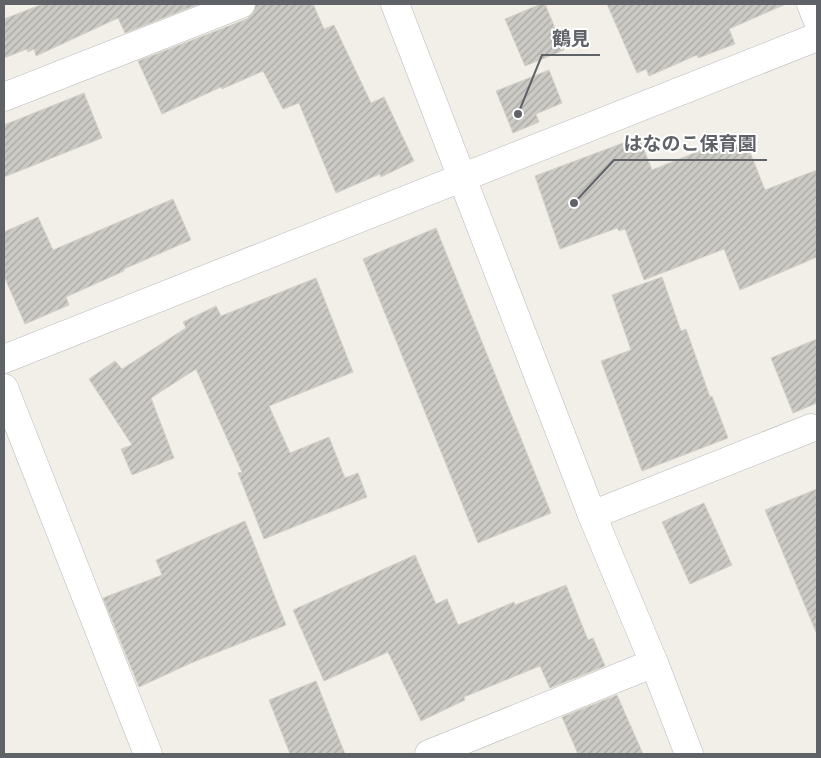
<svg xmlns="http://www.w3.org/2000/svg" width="821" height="758" viewBox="0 0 821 758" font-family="'Varela Round','Noto Sans JP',sans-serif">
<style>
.building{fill:url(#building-hatch);stroke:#d6d1c6}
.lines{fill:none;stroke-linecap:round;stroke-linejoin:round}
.minor-casing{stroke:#b5b8bc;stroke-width:29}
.minor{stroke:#fff;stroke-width:28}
.leader{fill:none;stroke:#5f6368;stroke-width:2}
.callout-dot{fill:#5f6368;stroke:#fff;stroke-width:2}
.callout-label{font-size:19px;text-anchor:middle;font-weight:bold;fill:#5f6368;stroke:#fff;stroke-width:4;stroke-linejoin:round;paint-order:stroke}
</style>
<defs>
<pattern id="building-hatch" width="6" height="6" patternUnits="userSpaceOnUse" patternTransform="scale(1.25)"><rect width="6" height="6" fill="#cccac5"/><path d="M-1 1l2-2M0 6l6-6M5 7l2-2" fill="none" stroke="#a9a8a4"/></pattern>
</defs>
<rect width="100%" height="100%" fill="#f1efe8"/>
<g class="building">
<path d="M 43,4 L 199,4 L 125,33 L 118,18 L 36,56 L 34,49 L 28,52 L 27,49 L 4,58 L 4,19 Z"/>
<path d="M 256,4 L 313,4 L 324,29 L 334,25 L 371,103 L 384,97 L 414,161 L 381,177 L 380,174 L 336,193 L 299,103 L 283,109 L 263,71 L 222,89 L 221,87 L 162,114 L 138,61 L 247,19 L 253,13 Z"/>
<path d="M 541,4 L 545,4 L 564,50 L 525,66 L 505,19 Z"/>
<path d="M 607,4 L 786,4 L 729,29 L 735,44 L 698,58 L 697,55 L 649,76 L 646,69 L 637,73 Z"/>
<path d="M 549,70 L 562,103 L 536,114 L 539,122 L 513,133 L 496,91 Z"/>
<path d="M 84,93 L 102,138 L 4,177 L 4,125 Z"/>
<path d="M 639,137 L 652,170 L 727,140 L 731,148 L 746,142 L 765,190 L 817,170 L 817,257 L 740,290 L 724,249 L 644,280 L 625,229 L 619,231 L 617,228 L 560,249 L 535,176 Z"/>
<path d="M 173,199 L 191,240 L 124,269 L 124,271 L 66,297 L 69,305 L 25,324 L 4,276 L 4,232 L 38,217 L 53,250 Z"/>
<path d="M 436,228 L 551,513 L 478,543 L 363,259 Z"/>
<path d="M 662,277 L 681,331 L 686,329 L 710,397 L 712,396 L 728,438 L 642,471 L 601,361 L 631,350 L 612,295 Z"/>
<path d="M 316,278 L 353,372 L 269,406 L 290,453 L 329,437 L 345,478 L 358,473 L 367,497 L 264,539 L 238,473 L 242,472 L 196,369 L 151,398 L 174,458 L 132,475 L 121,449 L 132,445 L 89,379 L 115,361 L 122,369 L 186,328 L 183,322 L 216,306 L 221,316 Z"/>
<path d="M 817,339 L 817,403 L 793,413 L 771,358 Z"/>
<path d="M 817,489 L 817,632 L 816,632 L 765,510 Z"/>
<path d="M 704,503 L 732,565 L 690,584 L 662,522 Z"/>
<path d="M 245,521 L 286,625 L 191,663 L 139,687 L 103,598 L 162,575 L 156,560 Z"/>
<path d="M 415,555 L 436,604 L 447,599 L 458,625 L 514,602 L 515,605 L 566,585 L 588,640 L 593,638 L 605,666 L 550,688 L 540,666 L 464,697 L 465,700 L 421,721 L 388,652 L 324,681 L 293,610 Z"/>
<path d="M 316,681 L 345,754 L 290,754 L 269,700 Z"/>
<path d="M 617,695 L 643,754 L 578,754 L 562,717 Z"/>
</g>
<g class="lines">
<g class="minor-casing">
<g id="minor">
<path d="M 395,4 L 592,515 L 654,663 L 689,754"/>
<path d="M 811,4 L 817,19"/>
<path d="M 4,97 L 241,4"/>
<path d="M 4,359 L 817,37"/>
<path d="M 4,388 L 148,754"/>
<path d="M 592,515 L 811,428"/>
<path d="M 429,754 L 654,663"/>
</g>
</g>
<use href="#minor" class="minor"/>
</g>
<path class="leader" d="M518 114L542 55H600M574 203L614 160H767"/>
<g class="callout-dot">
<circle cx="518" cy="114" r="5"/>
<circle cx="574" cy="203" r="5"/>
</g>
<g class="callout-label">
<text x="571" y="45">鶴見</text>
<text x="690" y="150">はなのこ保育園</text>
</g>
<rect width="821" height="758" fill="none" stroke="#5f6368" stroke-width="10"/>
</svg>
